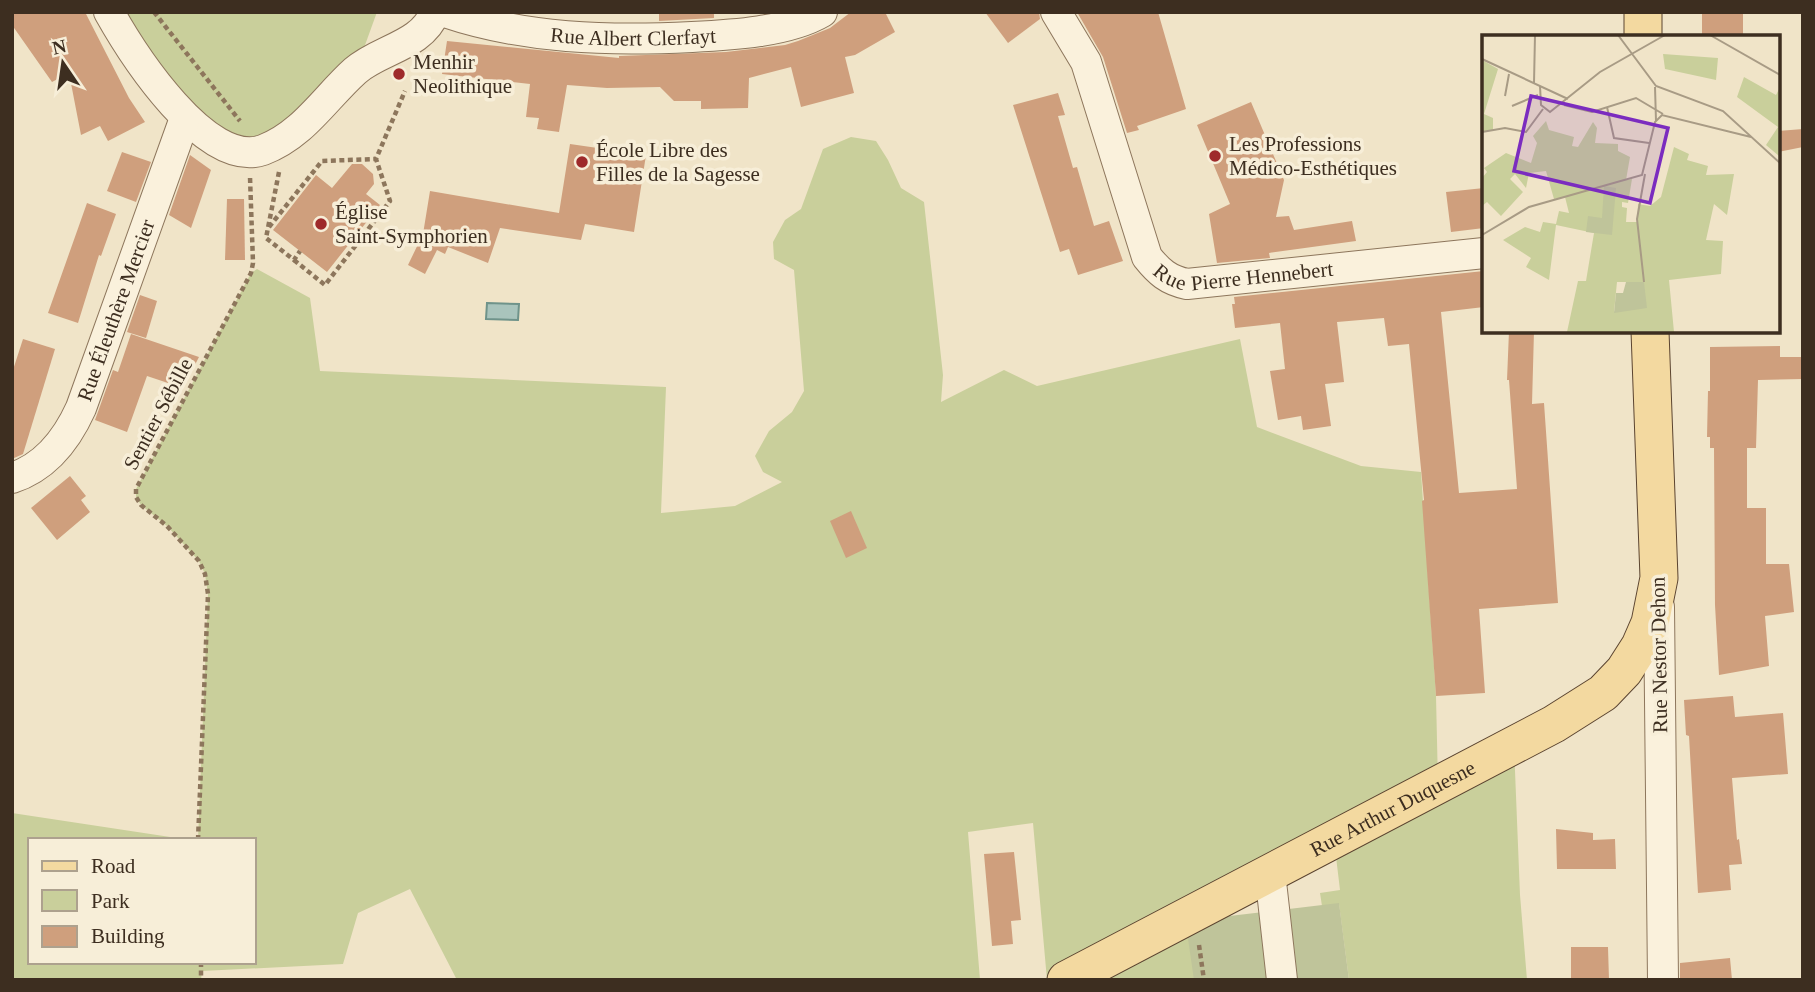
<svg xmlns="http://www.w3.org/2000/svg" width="1815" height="992" viewBox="0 0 1815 992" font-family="'Times New Roman',serif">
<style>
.green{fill:#c9cf9b}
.cemetery{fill:#bfc49a}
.water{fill:#a9c4bc;stroke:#6f938a;stroke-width:2}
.building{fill:#cf9f7d}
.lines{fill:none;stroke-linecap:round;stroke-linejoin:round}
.minor-casing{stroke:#8d765c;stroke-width:32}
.major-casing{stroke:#5b4430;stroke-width:39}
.path{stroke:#8d765c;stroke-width:4.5;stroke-dasharray:5 3.5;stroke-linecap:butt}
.minor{stroke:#faf1dc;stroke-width:30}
.major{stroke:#f3d9a0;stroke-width:37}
.poi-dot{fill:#9e2a2b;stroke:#f7eed8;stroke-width:2.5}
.labels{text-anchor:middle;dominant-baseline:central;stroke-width:7;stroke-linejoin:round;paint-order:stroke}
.street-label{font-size:21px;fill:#3d2e20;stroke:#f7eed8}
.poi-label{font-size:21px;fill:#3d2e20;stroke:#f7eed8;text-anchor:start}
.inset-road{fill:none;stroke:#a89b85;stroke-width:2}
.view{fill:#7b2cbf;fill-opacity:0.15;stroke:#7b2cbf;stroke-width:3.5}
.inset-edge{fill:none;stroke:#3d2e20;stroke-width:3.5}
</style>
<rect width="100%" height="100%" fill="#f0e4c8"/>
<g class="green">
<path d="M 109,12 L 377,12 L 356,70 L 301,127 L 231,148 Z"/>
<path d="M 851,137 L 876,141 L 888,160 L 901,188 L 924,202 L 943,375 L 941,402 L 1004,370 L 1037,386 L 1240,339 L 1257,427 L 1361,466 L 1421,472 L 1436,696 L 1438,784 L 1514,746 L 1520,895 L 1527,980 L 1349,980 L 1339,904 L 1322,906 L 1320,893 L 1340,890 L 1334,840 L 1195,913 L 1212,980 L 1047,980 L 1033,823 L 968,832 L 980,980 L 457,980 L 410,889 L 358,913 L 343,964 L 202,971 L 201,980 L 12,980 L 12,813 L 190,840 L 30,840 L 30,962 L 254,962 L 254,840 L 198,840 L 208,594 L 205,574 L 199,561 L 167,526 L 141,505 L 136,497 L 136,489 L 251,273 L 257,269 L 310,298 L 320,371 L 666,387 L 661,513 L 735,506 L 782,482 L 763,472 L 755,456 L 769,431 L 792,412 L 804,391 L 794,270 L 774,259 L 773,242 L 785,220 L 801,209 L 823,149 Z"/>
</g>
<path class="cemetery" d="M 1339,903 L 1349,980 L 1194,980 L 1185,918 L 1204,919 Z"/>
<path class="water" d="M 487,303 L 519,304 L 518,320 L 486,319 Z"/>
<g class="building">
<path d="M 12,12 L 85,12 L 129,98 L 145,122 L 108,141 L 100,126 L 81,135 L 69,73 L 52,82 L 12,25 Z"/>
<path d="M 659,12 L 714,12 L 714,18 L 659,21 Z"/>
<path d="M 851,12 L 885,12 L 895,32 L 855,55 L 845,57 L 854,93 L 801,107 L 791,67 L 749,78 L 748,108 L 701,109 L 701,101 L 674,101 L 660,87 L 607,88 L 567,85 L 559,132 L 537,129 L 539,118 L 526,117 L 530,84 L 442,74 L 447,41 L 619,58 L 619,56 L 726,52 L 785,45 L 798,41 L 830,28 Z"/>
<path d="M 985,12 L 1039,12 L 1040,19 L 1008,43 Z"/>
<path d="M 1077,12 L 1158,12 L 1186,109 L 1137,126 L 1139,130 L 1127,133 L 1103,57 Z"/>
<rect x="1702" y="12" width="41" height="25"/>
<path d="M 1058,93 L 1065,115 L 1058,116 L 1073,168 L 1077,167 L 1094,226 L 1109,221 L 1123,261 L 1078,275 L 1069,249 L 1060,252 L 1013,105 Z"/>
<path d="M 1251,102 L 1284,180 L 1276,217 L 1289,216 L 1294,230 L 1352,221 L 1356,241 L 1269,253 L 1270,258 L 1217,263 L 1209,214 L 1230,204 L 1197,125 Z"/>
<path d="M 1803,129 L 1803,147 L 1778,152 L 1778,131 Z"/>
<path d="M 570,144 L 646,155 L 634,232 L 585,224 L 581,240 L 500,228 L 488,263 L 448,247 L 445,254 L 437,250 L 425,274 L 408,265 L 423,234 L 430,191 L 559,213 Z"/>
<path d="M 122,152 L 151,162 L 136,202 L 107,191 Z"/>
<path d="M 190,155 L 211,170 L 191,228 L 169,215 Z"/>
<path d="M 352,164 L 362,164 L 373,174 L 374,184 L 366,194 L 380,205 L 327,272 L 273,230 L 316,175 L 332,188 Z"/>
<path d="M 1484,188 L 1484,228 L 1451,232 L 1446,192 Z"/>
<path d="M 227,199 L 244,199 L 245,260 L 225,260 Z"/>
<path d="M 87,203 L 116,214 L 101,256 L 99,255 L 78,323 L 48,313 Z"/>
<path d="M 1484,271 L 1484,307 L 1441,312 L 1459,493 L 1517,489 L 1509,380 L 1507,380 L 1509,331 L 1534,331 L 1532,404 L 1544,403 L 1558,603 L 1479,609 L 1485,693 L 1436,696 L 1422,501 L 1424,500 L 1409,344 L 1388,346 L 1384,318 L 1337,322 L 1344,382 L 1325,384 L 1331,426 L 1303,430 L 1301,416 L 1278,420 L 1270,371 L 1285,369 L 1280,323 L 1235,328 L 1232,304 L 1235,304 L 1234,297 Z"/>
<path d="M 140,295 L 157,301 L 146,338 L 127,332 Z"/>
<path d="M 131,334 L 199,357 L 183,388 L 147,376 L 127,432 L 95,420 L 113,370 L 118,372 Z"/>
<path d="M 23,339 L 55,349 L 23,454 L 12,459 L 12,373 Z"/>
<path d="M 1780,346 L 1780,357 L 1803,357 L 1803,379 L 1758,380 L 1756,448 L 1747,448 L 1747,508 L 1766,508 L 1766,564 L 1789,564 L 1794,612 L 1765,616 L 1769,666 L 1719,675 L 1715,605 L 1714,448 L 1710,448 L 1710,437 L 1707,437 L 1708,391 L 1710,391 L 1710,347 Z"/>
<path d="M 70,476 L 86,496 L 81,500 L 90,512 L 57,540 L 31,508 Z"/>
<path d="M 851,511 L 867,548 L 846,558 L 830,521 Z"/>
<path d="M 1733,696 L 1735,717 L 1783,713 L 1788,774 L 1732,778 L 1737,840 L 1739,839 L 1742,864 L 1729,865 L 1731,890 L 1698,893 L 1689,736 L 1686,735 L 1684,700 Z"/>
<path d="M 1556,829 L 1593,833 L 1593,840 L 1615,839 L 1616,869 L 1557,869 Z"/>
<path d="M 1014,852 L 1021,920 L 1011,921 L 1013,944 L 992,946 L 984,854 Z"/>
<path d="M 1571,947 L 1608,947 L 1609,980 L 1571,980 Z"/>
<path d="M 1730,958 L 1732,980 L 1680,980 L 1680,963 Z"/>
</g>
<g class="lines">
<g class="minor-casing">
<g id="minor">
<path d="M 109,12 C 132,53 206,170 263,150 C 303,135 325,98 355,71 C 380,49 422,46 435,12"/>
<path id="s1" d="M 445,12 C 525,39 608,41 692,37 C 731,35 788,32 822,12"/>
<path id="s2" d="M 1056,12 L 1086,62 L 1147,257 C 1159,272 1168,280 1187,284 L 1484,253"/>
<path id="s3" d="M 12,478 C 46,467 67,439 81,408 L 185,118"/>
<path d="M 1659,607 L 1663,980"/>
<path d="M 1270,873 L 1282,980"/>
</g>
</g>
<g class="major-casing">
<g id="major">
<path d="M 1643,12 L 1643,37"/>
<path id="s4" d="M 1066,980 L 1554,724 L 1603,693 L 1624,671 L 1640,646 L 1650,623 L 1659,578 L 1650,331"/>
</g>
</g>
<g class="path">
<path d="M 154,12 L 240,121"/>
<path d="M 279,172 L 266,238 L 294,260 L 300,251"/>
<path d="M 269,227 L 322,161 L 376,159"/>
<path d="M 294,260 L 325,285 L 390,201 L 376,159 L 405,91"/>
<path d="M 198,840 L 208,594 L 205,574 L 199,561 L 167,526 L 141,505 L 136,497 L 136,489 L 251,273 L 253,263 L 250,177"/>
<path d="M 1199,945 L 1204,980"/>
<path d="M 201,962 L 201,980"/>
</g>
<use href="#minor" class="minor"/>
<use href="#major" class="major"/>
</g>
<g class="poi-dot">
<circle cx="399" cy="74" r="7"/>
<circle cx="1215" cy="156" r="7"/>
<circle cx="582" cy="162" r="7"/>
<circle cx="321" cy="224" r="7"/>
</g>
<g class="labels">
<g class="street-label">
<text stroke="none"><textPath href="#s1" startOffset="191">Rue Albert Clerfayt</textPath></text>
<text stroke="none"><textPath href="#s2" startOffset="368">Rue Pierre Hennebert</textPath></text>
<text stroke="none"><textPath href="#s3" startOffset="205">Rue Éleuthère Mercier</textPath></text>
<text transform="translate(158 414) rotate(-62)">Sentier Sébille</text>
<text transform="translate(1659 655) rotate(-91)">Rue Nestor Dehon</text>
<text stroke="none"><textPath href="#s4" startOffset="369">Rue Arthur Duquesne</textPath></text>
</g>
<g class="poi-label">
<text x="413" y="62">Menhir<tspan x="413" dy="24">Neolithique</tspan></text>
<text x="1229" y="144">Les Professions<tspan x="1229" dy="24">Médico-Esthétiques</tspan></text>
<text x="596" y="150">École Libre des<tspan x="596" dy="24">Filles de la Sagesse</tspan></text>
<text x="335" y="212">Église<tspan x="335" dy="24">Saint-Symphorien</tspan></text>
</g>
</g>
<g transform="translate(1482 35)">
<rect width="298" height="298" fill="#f0e4c8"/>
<path d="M 181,19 L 236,23 L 234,45 L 183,34 ZM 0,25 L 16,34 L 2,79 L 11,83 L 11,95 L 0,97 ZM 262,42 L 294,60 L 297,54 L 297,121 L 284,110 L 296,92 L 255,62 ZM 64,86 L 67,95 L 92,102 L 90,111 L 96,112 L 111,87 L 115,93 L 113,108 L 136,109 L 136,116 L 148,122 L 144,145 L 150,144 L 146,168 L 140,167 L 140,172 L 145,173 L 144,187 L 155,187 L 156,169 L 168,171 L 179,162 L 192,112 L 207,119 L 205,125 L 226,131 L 224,140 L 252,139 L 245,180 L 232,169 L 224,205 L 241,206 L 239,239 L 187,245 L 192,297 L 85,297 L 96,246 L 104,246 L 112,198 L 74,190 L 67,245 L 44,232 L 49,223 L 21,205 L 43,192 L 58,197 L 61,187 L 74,189 L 77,176 L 87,178 L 83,162 L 72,164 L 64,136 L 47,138 L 44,153 L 33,139 L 28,144 L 41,157 L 19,181 L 5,167 L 0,171 L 0,143 L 5,137 L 2,133 L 24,118 L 49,128 L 55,108 L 51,101 ZM 135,247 L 162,247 L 132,277 Z" fill="#c9cf9b" fill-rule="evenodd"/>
<path d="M 122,151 L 134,153 L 130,200 L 104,197 L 106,181 L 120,183 ZM 144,247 L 162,247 L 165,273 L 132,278 L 134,258 L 141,258 Z" fill="#bfc49a"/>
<path class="inset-road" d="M 136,0 L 174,51 L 241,76 L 298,128M 228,0 L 298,40M 0,24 L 86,64M 52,48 L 53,0M 58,51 L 59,70 L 68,77 L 118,37 L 183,0M 173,52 L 174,86M 23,61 L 27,39M 82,70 L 110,77 L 154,63 L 181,79M 30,71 L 56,60M 125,72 L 132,103 L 167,108M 0,97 L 23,93 L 44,97 L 61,74M 0,200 L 47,172 L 160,140 L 173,87 L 180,80 L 269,102M 162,247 L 155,184 L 163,139"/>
<path class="view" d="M 49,61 L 186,93 L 168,168 L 32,136 Z"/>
<rect width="298" height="298" class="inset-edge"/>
</g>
<rect width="1815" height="992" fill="none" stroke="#3d2e20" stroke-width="28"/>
<rect x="28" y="838" width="228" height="126" fill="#f7eed8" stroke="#ada18e" stroke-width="2"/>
<rect x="42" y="861" width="35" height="10" fill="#f3d9a0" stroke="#ada18e" stroke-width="2"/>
<text x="91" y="873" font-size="21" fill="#3d2e20">Road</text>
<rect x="42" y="890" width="35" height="21" fill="#c9cf9b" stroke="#ada18e" stroke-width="2"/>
<text x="91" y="908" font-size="21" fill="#3d2e20">Park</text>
<rect x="42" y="926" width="35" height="21" fill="#cf9f7d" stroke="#ada18e" stroke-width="2"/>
<text x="91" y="943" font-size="21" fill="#3d2e20">Building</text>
<g transform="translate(63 63) rotate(347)" stroke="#f7eed8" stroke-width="5" paint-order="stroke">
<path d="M0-5L12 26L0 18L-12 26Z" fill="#3d2e20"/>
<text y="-10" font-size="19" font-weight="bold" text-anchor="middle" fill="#3d2e20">N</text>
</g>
</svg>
